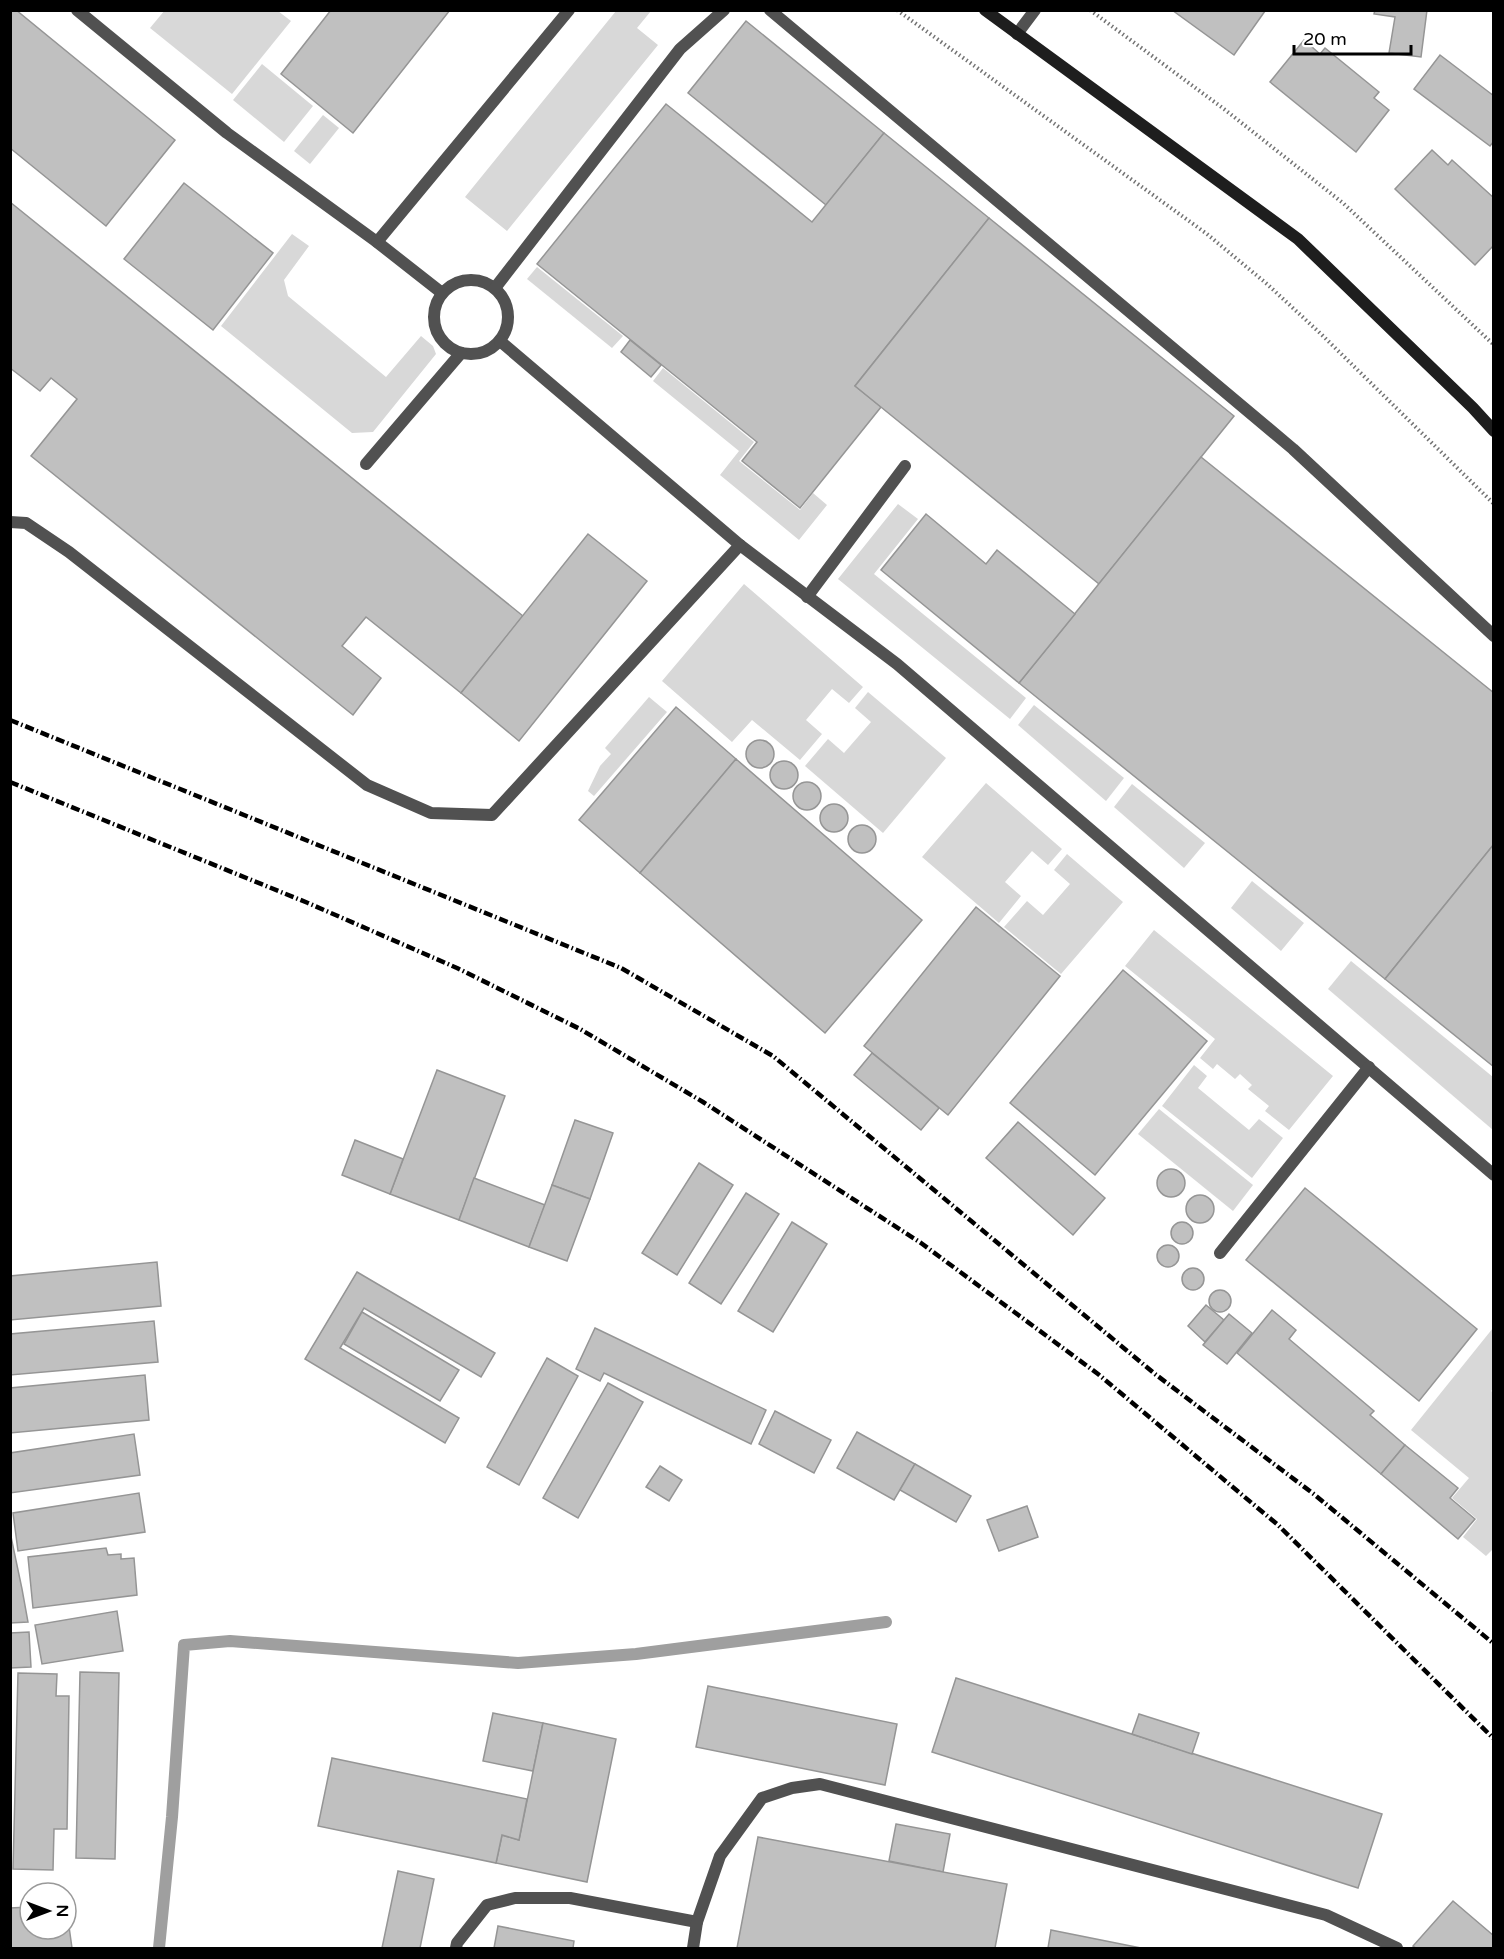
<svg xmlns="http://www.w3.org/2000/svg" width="1504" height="1959" viewBox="0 0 1504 1959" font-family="'Varela Round',sans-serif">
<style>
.green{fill:#d8d8d8}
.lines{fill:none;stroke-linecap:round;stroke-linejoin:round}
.stream{stroke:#9f9f9f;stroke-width:12}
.building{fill:#c0c0c0;stroke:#959595;stroke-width:1.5}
.path{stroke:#737373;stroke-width:4;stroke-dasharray:1.5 3;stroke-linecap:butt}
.service{stroke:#515151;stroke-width:12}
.minor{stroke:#515151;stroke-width:12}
.secondary{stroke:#1e1e1e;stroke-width:12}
.rail{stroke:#000;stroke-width:4.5;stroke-dasharray:9 3 1.5 3;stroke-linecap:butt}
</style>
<rect width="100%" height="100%" fill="#fff"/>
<g class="green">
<path d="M 165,10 L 278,11 L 291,21 L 232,94 L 150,28 Z"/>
<path d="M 616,11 L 651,11 L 637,28 L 658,45 L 507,231 L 465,197 Z"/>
<path d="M 262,64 L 313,106 L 284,142 L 233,100 Z"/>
<path d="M 323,115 L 339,128 L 310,164 L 294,151 Z"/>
<path d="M 292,234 L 309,246 L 284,280 L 288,296 L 386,377 L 421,336 L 433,346 L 436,354 L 373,432 L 352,433 L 221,326 Z"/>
<path d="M 537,267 L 623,336 L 612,348 L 527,279 Z"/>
<path d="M 663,368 L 754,442 L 739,461 L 800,510 L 813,493 L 827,505 L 799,540 L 720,475 L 739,451 L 653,381 Z"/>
<path d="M 898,504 L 918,519 L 874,574 L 1026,698 L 1010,719 L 838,579 Z"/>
<path d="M 744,584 L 863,687 L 849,703 L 832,689 L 806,720 L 822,734 L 800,760 L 752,720 L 732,742 L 662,681 Z"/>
<path d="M 868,692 L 946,758 L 883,833 L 805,766 L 828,739 L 844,753 L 871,722 L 855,708 Z"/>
<path d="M 649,697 L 667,712 L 594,796 L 588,791 L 600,766 L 611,754 L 605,748 Z"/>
<path d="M 1034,705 L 1124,778 L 1106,801 L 1018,725 Z"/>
<path d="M 986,783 L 1062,849 L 1048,865 L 1032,851 L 1005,882 L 1021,896 L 999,923 L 922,857 Z"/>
<path d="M 1132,784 L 1205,843 L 1184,868 L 1114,807 Z"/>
<path d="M 1067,854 L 1123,902 L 1061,974 L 1004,927 L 1027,901 L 1043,915 L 1070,884 L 1054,870 Z"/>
<path d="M 1252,881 L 1304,923 L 1281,951 L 1231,908 Z"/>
<path d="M 1154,930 L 1333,1076 L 1289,1130 L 1265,1111 L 1269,1106 L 1248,1089 L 1252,1085 L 1240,1074 L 1235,1079 L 1217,1064 L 1213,1069 L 1200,1058 L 1215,1039 L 1125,966 Z"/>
<path d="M 1351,961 L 1493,1077 L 1493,1130 L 1328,989 Z"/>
<path d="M 1194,1065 L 1207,1076 L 1198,1088 L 1249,1130 L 1259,1119 L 1283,1138 L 1252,1178 L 1162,1106 Z"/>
<path d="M 1159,1109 L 1253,1185 L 1233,1211 L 1138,1134 Z"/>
<path d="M 1493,1328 L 1494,1388 L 1491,1391 L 1494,1393 L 1494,1548 L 1486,1556 L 1463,1537 L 1477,1519 L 1452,1498 L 1469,1478 L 1411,1430 Z"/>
</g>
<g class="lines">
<path class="stream" d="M 159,1948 L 172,1817 L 184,1645 L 230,1641 L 518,1663 L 636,1654 L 886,1622"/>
</g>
<g class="building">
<path d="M 10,10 L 16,10 L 175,140 L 106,226 L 10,148 Z"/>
<path d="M 331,10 L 450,10 L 353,133 L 281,74 Z"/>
<path d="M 1172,10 L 1264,10 L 1265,11 L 1234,55 Z"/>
<path d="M 1375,10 L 1427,10 L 1421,57 L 1389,53 L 1395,17 L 1374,14 Z"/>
<path d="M 746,21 L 884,133 L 826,205 L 688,93 Z"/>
<path d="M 1304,40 L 1320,54 L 1325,48 L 1379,92 L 1374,98 L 1389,110 L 1356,152 L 1270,82 Z"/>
<path d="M 1440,55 L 1494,96 L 1494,141 L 1490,146 L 1414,89 Z"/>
<path d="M 666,104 L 812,222 L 884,133 L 989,218 L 855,386 L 881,407 L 800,508 L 742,461 L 757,442 L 537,264 Z"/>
<path d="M 1432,150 L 1448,165 L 1452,160 L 1494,198 L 1494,245 L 1475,265 L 1395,189 Z"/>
<path d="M 184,183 L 273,253 L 213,330 L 124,259 Z"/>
<path d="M 10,202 L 523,616 L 461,693 L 366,617 L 342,646 L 381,678 L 353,715 L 31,456 L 77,399 L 51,378 L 40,391 L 10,368 Z"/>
<path d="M 989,218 L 1234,416 L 1099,584 L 855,386 Z"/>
<path d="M 630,340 L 661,365 L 651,377 L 621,352 Z"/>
<path d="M 1201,457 L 1494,693 L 1494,844 L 1385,979 L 1019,683 Z"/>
<path d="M 926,514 L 986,564 L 997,550 L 1075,614 L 1019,683 L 881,570 Z"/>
<path d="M 588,534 L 647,581 L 519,741 L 461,693 Z"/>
<path d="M 676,707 L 736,759 L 640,873 L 579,820 Z"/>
<circle cx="760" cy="754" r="14"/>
<path d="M 736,759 L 922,920 L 825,1033 L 640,873 Z"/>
<circle cx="784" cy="775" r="14"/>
<circle cx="807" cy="796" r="14"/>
<circle cx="834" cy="818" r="14"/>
<circle cx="862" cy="839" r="14"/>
<path d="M 1494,844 L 1494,1067 L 1385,979 Z"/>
<path d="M 976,907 L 1060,976 L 948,1115 L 864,1046 Z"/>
<path d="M 1123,970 L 1207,1041 L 1095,1175 L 1010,1103 Z"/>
<path d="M 872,1053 L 939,1108 L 921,1130 L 854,1075 Z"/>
<path d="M 437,1070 L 505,1096 L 459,1220 L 390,1194 Z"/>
<path d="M 575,1120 L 613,1133 L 590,1199 L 552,1185 Z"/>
<path d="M 1018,1122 L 1105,1198 L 1073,1235 L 986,1158 Z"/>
<path d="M 355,1140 L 403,1159 L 390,1194 L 342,1175 Z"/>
<path d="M 699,1163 L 733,1185 L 677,1275 L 642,1253 Z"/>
<circle cx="1171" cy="1183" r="14"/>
<path d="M 474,1178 L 545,1205 L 529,1247 L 459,1220 Z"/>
<path d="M 552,1185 L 590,1199 L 567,1261 L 529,1247 Z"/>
<path d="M 1305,1188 L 1477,1329 L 1419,1401 L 1246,1260 Z"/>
<path d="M 746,1193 L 779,1214 L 721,1304 L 689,1283 Z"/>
<circle cx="1200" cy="1209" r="14"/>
<path d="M 792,1222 L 827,1244 L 773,1332 L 738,1311 Z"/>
<circle cx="1182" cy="1233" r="11"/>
<circle cx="1168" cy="1256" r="11"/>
<path d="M 157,1262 L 161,1306 L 10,1320 L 10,1276 Z"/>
<circle cx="1193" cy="1279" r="11"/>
<path d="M 357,1272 L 495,1353 L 481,1377 L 364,1308 L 340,1348 L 459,1418 L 445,1443 L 305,1359 Z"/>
<circle cx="1220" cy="1301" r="11"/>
<path d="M 1206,1305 L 1224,1320 L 1205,1342 L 1188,1326 Z"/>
<path d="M 1272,1310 L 1296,1330 L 1289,1339 L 1374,1411 L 1370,1415 L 1405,1445 L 1381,1474 L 1237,1353 Z"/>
<path d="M 362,1312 L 459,1370 L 440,1401 L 344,1344 Z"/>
<path d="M 1229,1314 L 1252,1333 L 1227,1364 L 1203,1345 Z"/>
<path d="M 154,1321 L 158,1362 L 10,1375 L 10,1334 Z"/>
<path d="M 595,1328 L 766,1410 L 751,1444 L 604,1373 L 600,1381 L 576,1369 Z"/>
<path d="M 547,1358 L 578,1376 L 519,1485 L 487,1467 Z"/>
<path d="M 145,1375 L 149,1420 L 10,1433 L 10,1388 Z"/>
<path d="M 608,1383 L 643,1402 L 578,1518 L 543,1498 Z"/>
<path d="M 775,1411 L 831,1440 L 814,1473 L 759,1444 Z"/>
<path d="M 857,1432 L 915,1464 L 894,1500 L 837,1468 Z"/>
<path d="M 134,1434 L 140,1475 L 10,1493 L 10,1453 Z"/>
<path d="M 1405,1445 L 1458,1488 L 1450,1498 L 1475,1519 L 1458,1539 L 1381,1474 Z"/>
<path d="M 915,1464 L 971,1496 L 956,1522 L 900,1490 Z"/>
<path d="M 660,1466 L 682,1480 L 669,1501 L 646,1487 Z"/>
<path d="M 139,1493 L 145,1532 L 18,1551 L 13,1513 Z"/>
<path d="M 1027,1506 L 1038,1537 L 999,1551 L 987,1520 Z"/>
<path d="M 10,1532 L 22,1589 L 28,1622 L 10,1623 Z"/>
<path d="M 106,1548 L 108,1555 L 121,1554 L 121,1559 L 134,1558 L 137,1595 L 33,1608 L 28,1557 Z"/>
<path d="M 117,1611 L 123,1651 L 42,1664 L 35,1625 Z"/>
<path d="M 29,1632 L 31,1667 L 10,1668 L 10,1633 Z"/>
<path d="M 80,1672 L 119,1673 L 115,1859 L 76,1858 Z"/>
<path d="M 18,1673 L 57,1674 L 56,1696 L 69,1696 L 67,1829 L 54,1829 L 53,1870 L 13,1869 Z"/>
<path d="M 956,1678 L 1382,1814 L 1358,1888 L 932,1752 Z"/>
<path d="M 708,1686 L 897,1724 L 885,1785 L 696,1747 Z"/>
<path d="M 493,1713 L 543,1723 L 533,1771 L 483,1761 Z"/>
<path d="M 1139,1714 L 1199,1733 L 1192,1754 L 1132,1734 Z"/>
<path d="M 543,1723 L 616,1739 L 587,1882 L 496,1863 L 502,1835 L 519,1840 Z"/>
<path d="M 332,1758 L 527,1799 L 519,1840 L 502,1835 L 496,1863 L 318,1826 Z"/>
<path d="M 896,1824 L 950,1834 L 943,1872 L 889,1861 Z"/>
<path d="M 758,1837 L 1007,1884 L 995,1948 L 737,1948 Z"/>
<path d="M 398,1871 L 434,1879 L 420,1948 L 382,1948 Z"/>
<path d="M 1453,1901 L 1494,1936 L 1493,1948 L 1416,1948 L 1413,1946 Z"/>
<path d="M 66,1905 L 72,1948 L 10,1948 L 10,1908 L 30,1907 L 30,1929 L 66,1929 Z"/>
<path d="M 498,1926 L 574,1941 L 573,1948 L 494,1948 Z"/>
<path d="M 1051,1930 L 1141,1948 L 1048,1948 Z"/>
</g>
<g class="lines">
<g class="path">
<path d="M 897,10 L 1207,234 L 1267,284 L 1321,334 L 1494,504"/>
<path d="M 1090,10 L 1224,109 L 1343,203 L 1494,345"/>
<path d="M 1288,10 L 1291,10"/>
</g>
<g class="service">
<path d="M 77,10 L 227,133 L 377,242 L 442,293"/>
<path d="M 770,10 L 1293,449 L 1494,636"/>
<path d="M 377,242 L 569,10"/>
<circle cx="471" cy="317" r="37"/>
<path d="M 495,288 L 680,49 L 724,10"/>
<path d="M 500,341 L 740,545 L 897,664 L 1494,1175"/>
<path d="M 366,464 L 461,353"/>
<path d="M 10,522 L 26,523 L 69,552 L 367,785 L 431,813 L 492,815 L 740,545"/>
<path d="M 807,597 L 905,466"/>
<path d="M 1220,1253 L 1369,1067"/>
<path d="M 456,1948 L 457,1943 L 487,1905 L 515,1898 L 570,1898 L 697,1922 L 720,1856 L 762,1798 L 792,1788 L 820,1784 L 1326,1915 L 1397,1948"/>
<path d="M 693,1948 L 697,1922"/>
</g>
<path class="minor" d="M 1017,34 L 1035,10"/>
<path class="secondary" d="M 985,10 L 1298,239 L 1473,408 L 1494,431"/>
<g class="rail">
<path d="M 10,720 L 621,968 L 773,1056 L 1155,1374 L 1315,1495 L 1494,1644"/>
<path d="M 10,782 L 308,903 L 457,968 L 580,1029 L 703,1102 L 921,1243 L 1098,1374 L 1278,1525 L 1494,1739"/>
</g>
</g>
<rect width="1504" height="1959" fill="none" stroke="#000000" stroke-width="24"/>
<g transform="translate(48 1911) rotate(90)"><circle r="28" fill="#ffffff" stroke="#999999" stroke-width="1.5"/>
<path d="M0-4.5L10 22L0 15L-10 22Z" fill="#000000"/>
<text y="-9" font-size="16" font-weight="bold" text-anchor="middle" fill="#000000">N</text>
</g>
<path d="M1294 45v9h117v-9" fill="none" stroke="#000000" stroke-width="3"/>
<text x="1303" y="45" font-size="18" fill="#000000" stroke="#ffffff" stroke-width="4.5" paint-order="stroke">20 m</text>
</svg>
